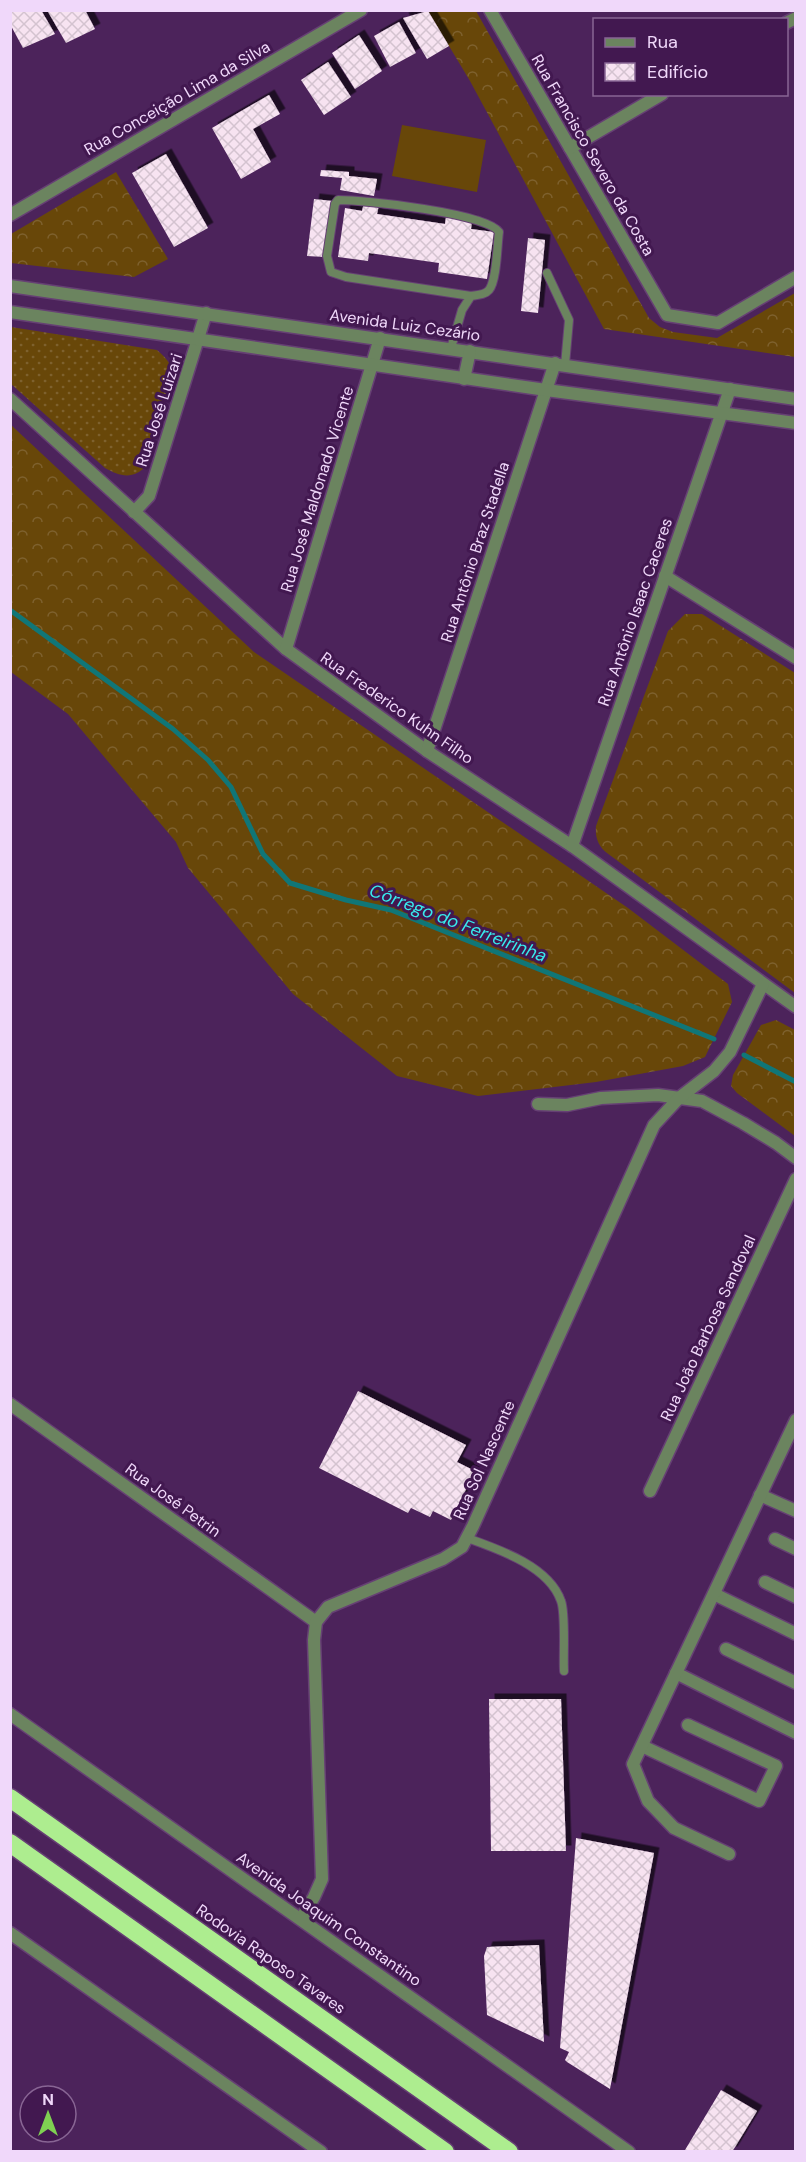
<svg xmlns="http://www.w3.org/2000/svg" width="806" height="2162" viewBox="0 0 806 2162" font-family="'DM Sans',sans-serif">
<style>
.grass{fill:url(#grass-dots)}
.forest{fill:url(#forest-crowns)}
.garden{fill:#684709}
.lines{fill:none;stroke-linecap:round;stroke-linejoin:round}
.stream{stroke:#107677;stroke-width:5}
.building{fill:url(#building-cross-hatch);filter:url(#shadow)}
.service-casing{stroke:#664074;stroke-width:10}
.minor-casing{stroke:#664074;stroke-width:15}
.tertiary-casing{stroke:#664074;stroke-width:15}
.motorway-casing{stroke:#664074;stroke-width:21}
.service{stroke:#6b845f;stroke-width:8}
.minor{stroke:#6b845f;stroke-width:12}
.tertiary{stroke:#6b845f;stroke-width:12}
.motorway{stroke:#aded8f;stroke-width:18}
.labels{text-anchor:middle;dominant-baseline:central;stroke-width:6;stroke-linejoin:round;paint-order:stroke}
.street-label{font-size:16px;fill:#f0d8fa;stroke:#421850}
.water-label{font-size:18px;font-style:italic;fill:#38ebed;stroke:#421850}
</style>
<defs>
<pattern id="grass-dots" width="8" height="8" patternUnits="userSpaceOnUse" patternTransform="scale(1.5)"><rect width="8" height="8" fill="#684709"/><path d="M2 2h.1M6 6h.1" fill="none" stroke="#7e612e" stroke-width="1.8" stroke-linecap="round"/></pattern>
<pattern id="forest-crowns" width="20" height="18" patternUnits="userSpaceOnUse" patternTransform="scale(1.5)"><rect width="20" height="18" fill="#684709"/><path d="M2 6a3 3 0 1 1 6 0M12 15a3 3 0 1 1 6 0" fill="none" stroke="#7e612e"/></pattern>
<pattern id="building-cross-hatch" width="8" height="8" patternUnits="userSpaceOnUse" patternTransform="scale(1.5)"><rect width="8" height="8" fill="#f7e3f1"/><path d="M0 0l8 8M0 8l8-8" fill="none" stroke="#d4c3d0"/></pattern>
<filter id="shadow"><feDropShadow dx="5.5" dy="-5.5" stdDeviation="0" flood-color="#0009"/></filter>
</defs>
<rect width="100%" height="100%" fill="#4c235b"/>
<path class="grass" d="M 11,327 L 157,350 C 169,361 173,364 170,382 L 143,469 C 130,480 118,475 105,468 L 11,384 Z"/>
<g class="forest">
<path d="M 428,11 L 476,11 L 649,318 L 660,327 L 673,332 L 717,338 L 795,293 L 795,357 L 604,329 L 470,81 Z"/>
<path d="M 116,172 L 168,259 L 134,277 L 11,263 L 11,234 Z"/>
<path d="M 11,425 L 254,652 L 628,908 L 728,984 L 732,1002 L 705,1057 L 683,1066 L 596,1082 L 478,1096 L 397,1076 L 293,994 L 188,868 L 176,842 L 68,714 L 11,672 Z"/>
<path d="M 685,614 L 702,614 L 795,673 L 795,993 L 607,853 C 598,846 595,837 596,826 L 668,631 Z"/>
<path d="M 776,1020 L 795,1030 L 795,1136 L 737,1093 L 731,1086 L 733,1075 L 761,1025 Z"/>
</g>
<path class="garden" d="M 402,125 L 486,140 L 477,192 L 392,176 Z"/>
<g class="lines">
<g class="stream">
<path d="M 10,610 L 173,729 L 208,760 L 231,787 L 263,854 L 290,883 L 346,900 L 391,910 L 714,1039"/>
<path d="M 744,1055 L 796,1082"/>
</g>
</g>
<g class="building">
<path d="M 10,10 L 41,10 L 55,34 L 23,48 L 10,24 Z"/>
<path d="M 47,10 L 85,10 L 95,29 L 66,43 Z"/>
<path d="M 428,11 L 449,46 L 427,59 L 403,18 Z"/>
<path d="M 399,22 L 416,53 L 390,67 L 374,36 Z"/>
<path d="M 359,35 L 382,71 L 355,89 L 332,53 Z"/>
<path d="M 328,62 L 351,97 L 324,115 L 301,80 Z"/>
<path d="M 269,95 L 280,114 L 253,129 L 271,162 L 241,179 L 212,128 Z"/>
<path d="M 166,154 L 208,228 L 174,247 L 132,173 Z"/>
<path d="M 321,170 L 349,172 L 349,176 L 377,179 L 374,196 L 340,190 L 342,178 L 320,176 Z"/>
<path d="M 314,199 L 332,201 L 324,257 L 307,256 Z"/>
<path d="M 364,203 L 379,205 L 377,214 L 445,224 L 446,217 L 472,221 L 471,229 L 494,232 L 487,279 L 438,272 L 439,263 L 369,253 L 368,261 L 338,257 L 345,208 L 362,211 Z"/>
<path d="M 528,238 L 545,240 L 538,313 L 521,311 Z"/>
<path d="M 358,1391 L 466,1445 L 457,1462 L 475,1471 L 451,1520 L 433,1511 L 430,1517 L 411,1508 L 408,1513 L 319,1468 Z"/>
<path d="M 489,1699 L 561,1699 L 566,1851 L 491,1851 Z"/>
<path d="M 576,1838 L 654,1853 L 610,2089 L 567,2062 L 565,2060 L 569,2052 L 560,2048 Z"/>
<path d="M 539,1945 L 544,2042 L 487,2015 L 484,1956 L 487,1947 Z"/>
<path d="M 721,2090 L 757,2111 L 732,2152 L 688,2152 L 685,2150 Z"/>
</g>
<g class="lines">
<g class="service-casing">
<g id="service">
<path d="M 547,273 L 569,320 L 565,365"/>
<path d="M 451,348 L 462,310 L 471,296 C 477,295 485,295 489,290 C 497,280 497,246 499,232 C 487,213 364,200 338,200 L 335,204 L 327,256 L 331,272 L 346,277 L 471,296"/>
<path d="M 467,1538 C 498,1549 549,1566 561,1601 C 566,1614 563,1655 564,1671"/>
</g>
</g>
<g class="minor-casing">
<g id="minor">
<path d="M 490,10 L 667,315 L 718,323 L 796,277"/>
<path d="M 786,23 L 796,18"/>
<path d="M 570,148 L 662,94"/>
<path d="M 10,215 L 361,10"/>
<path d="M 10,399 L 286,649 L 427,751 L 572,846 L 796,1007"/>
<path d="M 134,512 L 149,496 L 206,313"/>
<path d="M 665,576 L 796,658"/>
<path d="M 286,649 L 380,338"/>
<path d="M 427,751 L 555,363"/>
<path d="M 572,846 L 730,389"/>
<path d="M 538,1104 L 567,1105 L 601,1098 L 658,1095 L 702,1101 L 743,1123 L 776,1143 L 796,1158"/>
<path d="M 10,1404 L 316,1622"/>
<path d="M 650,1491 L 796,1179"/>
<path d="M 760,1495 L 796,1511"/>
<path d="M 775,1539 L 796,1549"/>
<path d="M 765,1582 L 796,1597"/>
<path d="M 714,1594 L 796,1634"/>
<path d="M 726,1649 L 796,1683"/>
<path d="M 676,1673 L 796,1733"/>
<path d="M 642,1746 L 759,1801 L 776,1766 L 688,1725"/>
<path d="M 729,1854 L 674,1828 L 648,1801 L 633,1764 L 796,1420"/>
<path d="M 301,1919 L 314,1897 L 322,1879 L 314,1640 L 316,1622 L 328,1607 L 443,1559 L 462,1547 L 473,1526 L 654,1125 L 679,1098 L 714,1071 L 730,1052 L 763,984"/>
</g>
</g>
<g class="tertiary-casing">
<g id="tertiary">
<path d="M 10,286 L 796,399"/>
<path d="M 10,312 L 546,390 L 796,423"/>
<path d="M 464,379 L 470,351"/>
<path d="M 10,1714 L 629,2152"/>
<path d="M 10,1933 L 321,2152"/>
</g>
</g>
<g class="motorway-casing">
<g id="motorway">
<path d="M 10,1798 L 509,2152"/>
<path d="M 10,1843 L 445,2152"/>
</g>
</g>
<use href="#service" class="service"/>
<use href="#minor" class="minor"/>
<use href="#tertiary" class="tertiary"/>
<use href="#motorway" class="motorway"/>
</g>
<g class="labels">
<g class="street-label">
<text transform="translate(177 98) rotate(-30)">Rua Conceição Lima da Silva</text>
<text transform="translate(593 155) rotate(60)">Rua Francisco Severo da Costa</text>
<text transform="translate(405 325) rotate(8)">Avenida Luiz Cezário</text>
<text transform="translate(159 410) rotate(-72)">Rua José Luizari</text>
<text transform="translate(317 489) rotate(-73)">Rua José Maldonado Vicente</text>
<text transform="translate(475 552) rotate(-72)">Rua Antônio Braz Stadella</text>
<text transform="translate(635 612) rotate(-71)">Rua Antônio Isaac Caceres</text>
<text transform="translate(397 708) rotate(35)">Rua Frederico Kuhn Filho</text>
<text transform="translate(708 1328) rotate(-65)">Rua João Barbosa Sandoval</text>
<text transform="translate(484 1460) rotate(-66)">Rua Sol Nascente</text>
<text transform="translate(173 1500) rotate(36)">Rua José Petrin</text>
<text transform="translate(329 1919) rotate(35)">Avenida Joaquim Constantino</text>
<text transform="translate(271 1959) rotate(35)">Rodovia Raposo Tavares</text>
</g>
<g class="water-label">
<text transform="translate(458 923) rotate(21)">Córrego do Ferreirinha</text>
</g>
</g>
<rect width="806" height="2162" fill="none" stroke="#f0d8fa" stroke-width="24"/>
<rect x="593" y="18" width="195" height="78" fill="#421850" stroke="#886594" stroke-width="1.5"/>
<rect x="605" y="38" width="30" height="9" fill="#6b845f" stroke="#886594" stroke-width="1.5"/>
<text x="647" y="48" font-size="18" fill="#f0d8fa">Rua</text>
<rect x="605" y="63" width="30" height="18" fill="url(#building-cross-hatch)" stroke="#886594" stroke-width="1.5"/>
<text x="647" y="78" font-size="18" fill="#f0d8fa">Edifício</text>
<g transform="translate(48 2114)"><circle r="28" fill="#421850" stroke="#886594" stroke-width="1.5"/>
<path d="M0-4.5L10 22L0 15L-10 22Z" fill="#7fd052"/>
<text y="-9" font-size="16" font-weight="bold" text-anchor="middle" fill="#f0d8fa">N</text>
</g>
</svg>
